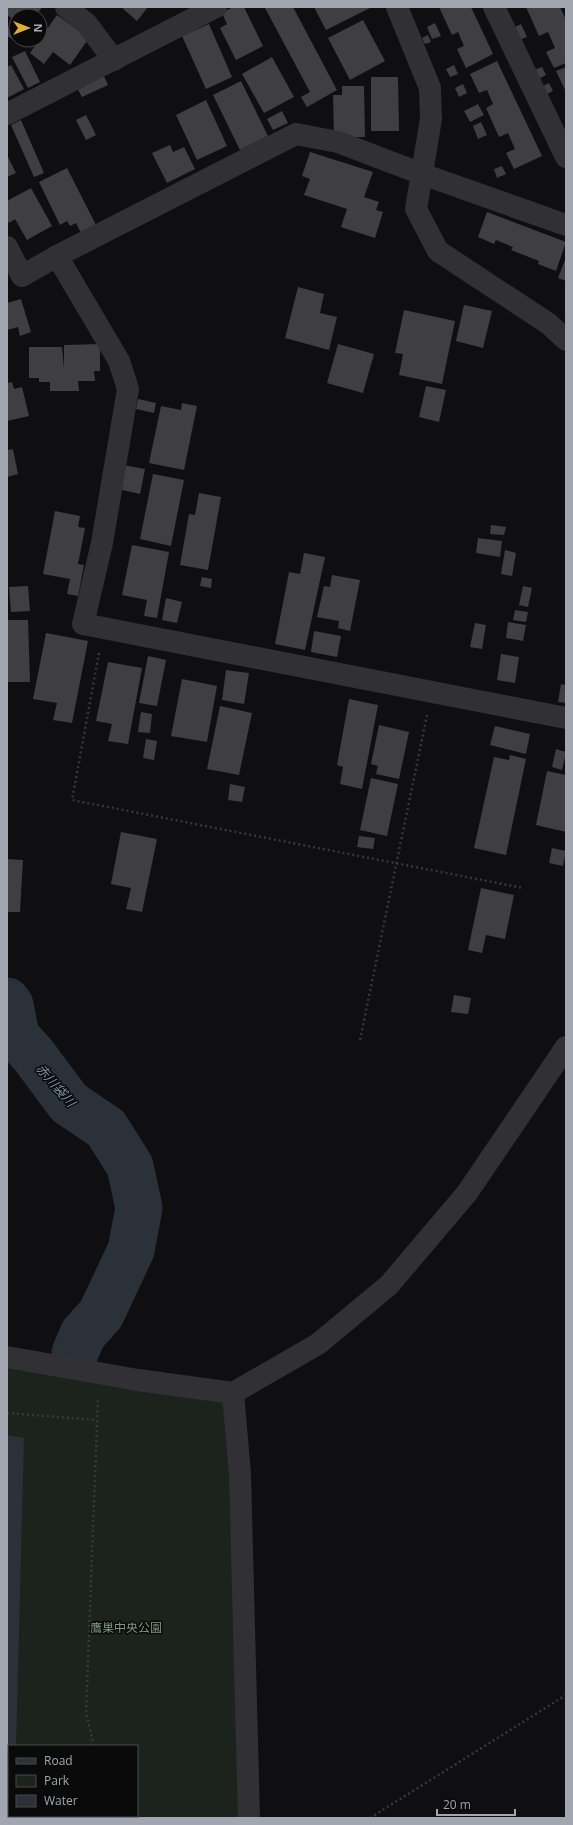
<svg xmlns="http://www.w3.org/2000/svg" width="573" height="1825" viewBox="0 0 573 1825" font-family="'Open Sans','Noto Sans JP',sans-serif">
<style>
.green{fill:#1c231d;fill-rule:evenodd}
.water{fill:#2a3138}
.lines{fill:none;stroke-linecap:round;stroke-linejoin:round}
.river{stroke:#2a3138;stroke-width:47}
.building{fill:#3f3f43}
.path{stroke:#37383c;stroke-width:2.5;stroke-dasharray:2 3;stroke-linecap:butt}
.minor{stroke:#313135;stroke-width:22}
.tertiary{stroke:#313135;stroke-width:22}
.labels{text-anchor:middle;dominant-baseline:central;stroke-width:3;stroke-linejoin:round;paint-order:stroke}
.park-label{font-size:12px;fill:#7a997e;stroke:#0b0a0b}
.water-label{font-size:13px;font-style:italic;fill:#7b91a8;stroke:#0b0a0b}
</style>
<rect width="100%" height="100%" fill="#0f0f11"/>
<path class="green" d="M 7,1357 L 233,1393 L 249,1818 L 7,1818 ZM 9,1746 L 137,1746 L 137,1816 L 9,1816 Z"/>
<path class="water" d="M 7,1435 L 24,1438 L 16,1746 L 9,1746 L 9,1816 L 37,1816 L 38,1818 L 7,1818 Z"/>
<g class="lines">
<path class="river" d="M 7,1001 L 10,1005 L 16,1036 L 34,1056 L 69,1103 L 106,1128 L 130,1166 L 139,1208 L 131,1250 L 101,1314 L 83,1334 L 75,1353"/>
</g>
<g class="building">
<path d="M 7,7 L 42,7 L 36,16 L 16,16 L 16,21 L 7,15 Z"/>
<path d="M 121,7 L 148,7 L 137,21 Z"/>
<path d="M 233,7 L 244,7 L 263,46 L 236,60 L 220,28 L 227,24 L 222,13 Z"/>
<path d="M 267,7 L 293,7 L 337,90 L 307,107 L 301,97 L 310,92 L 265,8 Z"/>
<path d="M 314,7 L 372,7 L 326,30 Z"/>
<path d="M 439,7 L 471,7 L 493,54 L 466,68 L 457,49 L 464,46 L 458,32 L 452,35 Z"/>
<path d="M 526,7 L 560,7 L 566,20 L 566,63 L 554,68 L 546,52 L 555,48 L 548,32 L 539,36 Z"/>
<path d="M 57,15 L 89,38 L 70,65 L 53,52 L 44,64 L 30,53 Z"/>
<path d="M 363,20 L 385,61 L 350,80 L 328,38 Z"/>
<path d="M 435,23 L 441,36 L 432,39 L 427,27 Z"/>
<path d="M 209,24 L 232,77 L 206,89 L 182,36 Z"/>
<path d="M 521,24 L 527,37 L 519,40 L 513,28 Z"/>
<path d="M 7,26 L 16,31 L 12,39 L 7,36 Z"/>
<path d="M 428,35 L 431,42 L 425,44 L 422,38 Z"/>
<path d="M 25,51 L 40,82 L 28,88 L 12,57 Z"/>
<path d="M 272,57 L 294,97 L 264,113 L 242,74 Z"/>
<path d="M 497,61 L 542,156 L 514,169 L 506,153 L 515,149 L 508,133 L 499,137 L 486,108 L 493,104 L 487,90 L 479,93 L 470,74 Z"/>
<path d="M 11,65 L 24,89 L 7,98 L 7,67 Z"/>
<path d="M 454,65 L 458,74 L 450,77 L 446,69 Z"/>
<path d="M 542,67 L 546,75 L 538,79 L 534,70 Z"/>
<path d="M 566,67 L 566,92 L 556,71 Z"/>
<path d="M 103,74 L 108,85 L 82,97 L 76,86 Z"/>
<path d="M 371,77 L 398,77 L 399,131 L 371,131 Z"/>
<path d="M 241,81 L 268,136 L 240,150 L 213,95 Z"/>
<path d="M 549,83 L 553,91 L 545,95 L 541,87 Z"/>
<path d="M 463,84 L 467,93 L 459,97 L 455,88 Z"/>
<path d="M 342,86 L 364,86 L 365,137 L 334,137 L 333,95 L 342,95 Z"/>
<path d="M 206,100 L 227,146 L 197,160 L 176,115 Z"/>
<path d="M 478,104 L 484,115 L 470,122 L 464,111 Z"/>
<path d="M 282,111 L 288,123 L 273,130 L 267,119 Z"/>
<path d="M 86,115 L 96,135 L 86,140 L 76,120 Z"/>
<path d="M 21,120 L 44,173 L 34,177 L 11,125 Z"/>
<path d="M 481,122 L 487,135 L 478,139 L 473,126 Z"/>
<path d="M 170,145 L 173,152 L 184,147 L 195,169 L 167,183 L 152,153 Z"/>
<path d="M 310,152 L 373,172 L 364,197 L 379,202 L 376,210 L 383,212 L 375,238 L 341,227 L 347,209 L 304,195 L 310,179 L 302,176 Z"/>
<path d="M 7,155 L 16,173 L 7,177 Z"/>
<path d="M 502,166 L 506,174 L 497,178 L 494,169 Z"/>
<path d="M 67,168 L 96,225 L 81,233 L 76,223 L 70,226 L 67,221 L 60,225 L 39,182 Z"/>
<path d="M 31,188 L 52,226 L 27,240 L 15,219 L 9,223 L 7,218 L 7,201 Z"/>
<path d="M 487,212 L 566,242 L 556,271 L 538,264 L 539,261 L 511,250 L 513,247 L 496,240 L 494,244 L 478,237 Z"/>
<path d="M 566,257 L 566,281 L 558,278 Z"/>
<path d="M 298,287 L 324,294 L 320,313 L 337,317 L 329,350 L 285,338 Z"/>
<path d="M 21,299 L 31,332 L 20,336 L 18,327 L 7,330 L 7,303 Z"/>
<path d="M 464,305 L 492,311 L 483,348 L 456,341 Z"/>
<path d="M 404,310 L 455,321 L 442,384 L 399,375 L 403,354 L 395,353 Z"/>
<path d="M 100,344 L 100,371 L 94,371 L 95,381 L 78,381 L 79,391 L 50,391 L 50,382 L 39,382 L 39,378 L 29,378 L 29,347 L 62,347 L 64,369 L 64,345 Z"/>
<path d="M 338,344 L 374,354 L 363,393 L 327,383 Z"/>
<path d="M 12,382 L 14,389 L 22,387 L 29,416 L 7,421 L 7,383 Z"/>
<path d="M 426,386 L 446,390 L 439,422 L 419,417 Z"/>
<path d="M 138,399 L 156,403 L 154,413 L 136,409 Z"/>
<path d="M 182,403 L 197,406 L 184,470 L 149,463 L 161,406 L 181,410 Z"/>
<path d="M 13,449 L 18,474 L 7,477 L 7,450 Z"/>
<path d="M 123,465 L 145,469 L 140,494 L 118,489 Z"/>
<path d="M 153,474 L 184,480 L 171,546 L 140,539 Z"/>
<path d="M 199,493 L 221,497 L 208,570 L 180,565 L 189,514 L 195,515 Z"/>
<path d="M 55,511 L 80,516 L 78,527 L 85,528 L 78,564 L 84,565 L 78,596 L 67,594 L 70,579 L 43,574 Z"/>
<path d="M 491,525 L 506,527 L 504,535 L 490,534 Z"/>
<path d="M 478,538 L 502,541 L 500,557 L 476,553 Z"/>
<path d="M 132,545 L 169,552 L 157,618 L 144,616 L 147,600 L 122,595 Z"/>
<path d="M 505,550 L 516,553 L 512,576 L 501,574 Z"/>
<path d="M 304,553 L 325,557 L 305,650 L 275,644 L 289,572 L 300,574 Z"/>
<path d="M 332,575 L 360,580 L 350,631 L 338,628 L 339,621 L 317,617 L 324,586 L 330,587 Z"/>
<path d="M 202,577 L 212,579 L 211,588 L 200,586 Z"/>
<path d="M 28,586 L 30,611 L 11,612 L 9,587 Z"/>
<path d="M 523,586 L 532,588 L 528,607 L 519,605 Z"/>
<path d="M 166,598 L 182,602 L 177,623 L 162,620 Z"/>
<path d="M 515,610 L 528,612 L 526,622 L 513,620 Z"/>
<path d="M 7,620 L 28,620 L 30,682 L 7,682 Z"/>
<path d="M 508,622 L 526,625 L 523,641 L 506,638 Z"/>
<path d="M 475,623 L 486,625 L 482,649 L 470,647 Z"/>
<path d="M 314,631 L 341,636 L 337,657 L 311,652 Z"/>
<path d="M 46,633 L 88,641 L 72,723 L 53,720 L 57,703 L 33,699 Z"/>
<path d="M 501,654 L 519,657 L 515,683 L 497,680 Z"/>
<path d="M 148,656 L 166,660 L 157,706 L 139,703 Z"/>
<path d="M 108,662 L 142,668 L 128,744 L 108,741 L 112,724 L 96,721 Z"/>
<path d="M 226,670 L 249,673 L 244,704 L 222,700 Z"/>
<path d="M 182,679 L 217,686 L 207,742 L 171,736 Z"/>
<path d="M 561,684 L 566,685 L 566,703 L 558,702 Z"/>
<path d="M 349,699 L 378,705 L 362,789 L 340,784 L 343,767 L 337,765 Z"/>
<path d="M 220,706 L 252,713 L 239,775 L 207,769 Z"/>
<path d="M 141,712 L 152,714 L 150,733 L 138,732 Z"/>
<path d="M 379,725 L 409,732 L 399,779 L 376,774 L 378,766 L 371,764 Z"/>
<path d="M 495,726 L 530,734 L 526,754 L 490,745 Z"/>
<path d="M 146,739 L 157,741 L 154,760 L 143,758 Z"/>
<path d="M 556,749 L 566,752 L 562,770 L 552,767 Z"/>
<path d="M 510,755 L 526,759 L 506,855 L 474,848 L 494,757 L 509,760 Z"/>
<path d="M 547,771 L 566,775 L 566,832 L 536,825 Z"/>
<path d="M 371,778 L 398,784 L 387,836 L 360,830 Z"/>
<path d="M 230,784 L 245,787 L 242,802 L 228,800 Z"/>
<path d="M 121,832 L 157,839 L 142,912 L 126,909 L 131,888 L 111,884 Z"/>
<path d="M 359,836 L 375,838 L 373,849 L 357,847 Z"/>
<path d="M 552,848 L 566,851 L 563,866 L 549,863 Z"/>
<path d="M 7,859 L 23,860 L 20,912 L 7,912 Z"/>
<path d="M 481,888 L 514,895 L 505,939 L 486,935 L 482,953 L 468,950 Z"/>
<path d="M 454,995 L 471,998 L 468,1014 L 451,1012 Z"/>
</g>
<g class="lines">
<g class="path">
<path d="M 99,653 L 72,800 L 523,888"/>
<path d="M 360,1040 L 427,715"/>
<path d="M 7,1413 L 97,1420"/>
<path d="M 94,1746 L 86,1713 L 98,1398"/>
<path d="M 110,1816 L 111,1818"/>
<path d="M 370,1818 L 566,1695"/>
</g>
<g class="minor">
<path d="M 66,7 L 86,23 L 114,60"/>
<path d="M 397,7 L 430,88 L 431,119 L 416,209 L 438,251 L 549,324 L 566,340"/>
<path d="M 494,7 L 566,157"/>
<path d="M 7,114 L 216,7"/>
<path d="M 7,247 L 22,276 L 57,256 L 296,134 L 338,142 L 422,174 L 566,225"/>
<path d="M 57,256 L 119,361 L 128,389 L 102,543 L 83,624 L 566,718"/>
<path d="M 7,1357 L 138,1380"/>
<path d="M 233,1393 L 240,1474 L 249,1818"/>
</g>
<path class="tertiary" d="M 138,1380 L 233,1393 L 318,1344 L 389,1285 L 467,1193 L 566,1047"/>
</g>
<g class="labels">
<g class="park-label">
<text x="126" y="1627">鷹巣中央公園</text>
</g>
<g class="water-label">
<text transform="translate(56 1085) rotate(49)">赤川袋川</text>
</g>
</g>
<rect width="573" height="1825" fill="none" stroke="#a2a6b0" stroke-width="16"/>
<rect x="8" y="1745" width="130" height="72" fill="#0b0a0b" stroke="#47484d"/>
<rect x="16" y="1758" width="20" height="6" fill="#313135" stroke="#47484d"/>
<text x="44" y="1765" font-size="12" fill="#a2a6b0">Road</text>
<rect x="16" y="1775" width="20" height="12" fill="#1c231d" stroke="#47484d"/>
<text x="44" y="1785" font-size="12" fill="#a2a6b0">Park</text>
<rect x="16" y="1795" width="20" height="12" fill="#2a3138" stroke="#47484d"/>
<text x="44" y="1805" font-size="12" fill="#a2a6b0">Water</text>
<g transform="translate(28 28) rotate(90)"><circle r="19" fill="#0b0a0b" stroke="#47484d"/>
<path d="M0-3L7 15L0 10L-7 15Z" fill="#deae3a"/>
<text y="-6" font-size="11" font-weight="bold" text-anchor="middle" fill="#a2a6b0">N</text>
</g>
<path d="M437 1809v6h78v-6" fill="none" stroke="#a2a6b0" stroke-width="2"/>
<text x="443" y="1809" font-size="12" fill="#a2a6b0" stroke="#0b0a0b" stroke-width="3" paint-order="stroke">20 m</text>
</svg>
